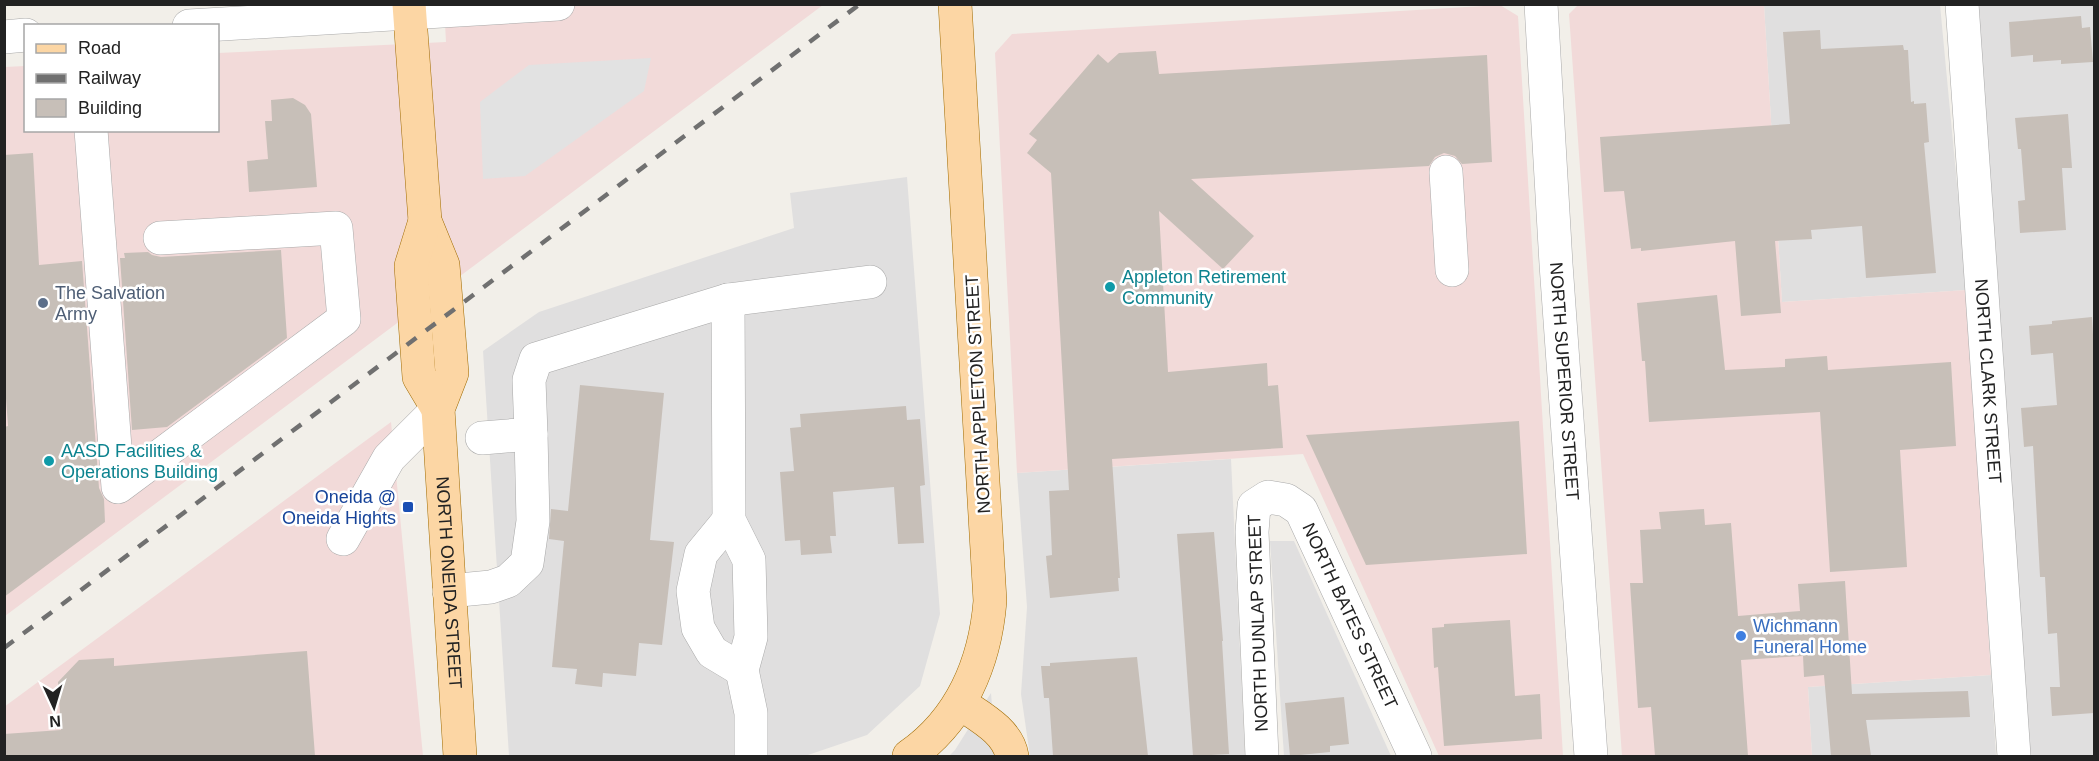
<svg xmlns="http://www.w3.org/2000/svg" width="2099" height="761" viewBox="0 0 2099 761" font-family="Helvetica,sans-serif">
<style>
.residential{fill:#e0dfdf}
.commercial{fill:#f2dad9}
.parking{fill:#e2e2e2}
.building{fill:#c7bfb8}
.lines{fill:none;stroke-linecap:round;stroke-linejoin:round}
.minor-casing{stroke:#a9a9a9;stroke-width:34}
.major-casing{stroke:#a06b00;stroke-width:34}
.minor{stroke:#fff;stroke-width:33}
.major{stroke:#fcd6a4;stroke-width:33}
.rail{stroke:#707070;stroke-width:4.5;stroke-dasharray:12 12;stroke-linecap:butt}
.culture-dot{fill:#0f9aa8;stroke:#fff;stroke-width:2}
.service-dot{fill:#5c6f8a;stroke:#fff;stroke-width:2}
.transit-dot{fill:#1a4fb4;stroke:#fff;stroke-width:2}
.shop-dot{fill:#3f7fe0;stroke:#fff;stroke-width:2}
.labels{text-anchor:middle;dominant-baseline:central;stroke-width:5;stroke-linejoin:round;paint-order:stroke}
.culture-label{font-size:18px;fill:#0d838f;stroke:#fff;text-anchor:start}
.service-label{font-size:18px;fill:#4e5e75;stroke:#fff;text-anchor:start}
.street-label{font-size:18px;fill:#222;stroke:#fff}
.transit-label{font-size:18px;fill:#164399;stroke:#fff;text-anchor:end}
.shop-label{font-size:18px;fill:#366cbe;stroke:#fff;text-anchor:start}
</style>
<rect width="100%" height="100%" fill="#f2efe9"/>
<g class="residential">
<path d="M 1764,5 L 1940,5 L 1967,290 L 1782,302 Z"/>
<path d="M 1973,5 L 2094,5 L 2094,756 L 2024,756 Z"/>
<path d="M 907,177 L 940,614 L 920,686 L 867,735 L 805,756 L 509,756 L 483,351 L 539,312 L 794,228 L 790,193 Z"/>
<path d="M 1231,459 L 1245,756 L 1030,756 L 1021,694 L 1027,607 L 1017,473 Z"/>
<path d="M 1270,541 L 1294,541 L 1391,756 L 1284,756 Z"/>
<path d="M 1991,675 L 1996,756 L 1812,756 L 1808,687 Z"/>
<path d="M 991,693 L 996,756 L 949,756 L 955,750 Z"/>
</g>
<g class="commercial">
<path d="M 444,5 L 823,5 L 5,616 L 5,67 L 25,66 L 26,130 L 218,130 L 218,53 L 446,42 Z"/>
<path d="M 1500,5 L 1518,16 L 1563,756 L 1439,756 L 1303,454 L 1017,473 L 995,53 L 1012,34 Z"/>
<path d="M 1578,5 L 1764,5 L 1782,302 L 1967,290 L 1991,675 L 1808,687 L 1812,756 L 1622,756 L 1569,14 Z"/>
<path d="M 391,422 L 423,756 L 5,756 L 4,707 Z"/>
</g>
<path class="parking" d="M 651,58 L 644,91 L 525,176 L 483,179 L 480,102 L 529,65 Z"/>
<g class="building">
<path d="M 2081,16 L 2082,28 L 2090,27 L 2093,62 L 2061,64 L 2061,60 L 2033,62 L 2033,55 L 2011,57 L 2009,22 Z"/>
<path d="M 1820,30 L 1821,49 L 1903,45 L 1904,50 L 1908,50 L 1911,102 L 1914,101 L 1914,104 L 1926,103 L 1929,142 L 1924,143 L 1936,273 L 1866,278 L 1862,226 L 1811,230 L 1812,239 L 1775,241 L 1781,313 L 1741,316 L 1735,241 L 1641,251 L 1641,248 L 1631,249 L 1624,191 L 1604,192 L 1600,137 L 1790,124 L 1783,32 Z"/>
<path d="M 1156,51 L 1159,74 L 1487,55 L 1492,162 L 1462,164 L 1455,156 L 1444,153 L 1435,157 L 1429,166 L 1191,179 L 1254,236 L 1223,269 L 1159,211 L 1168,372 L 1267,363 L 1268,386 L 1278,385 L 1283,448 L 1112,459 L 1120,578 L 1118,578 L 1119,591 L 1050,598 L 1046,556 L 1052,555 L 1049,491 L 1069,490 L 1051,173 L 1027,153 L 1037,140 L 1029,134 L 1098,54 L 1108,63 L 1119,53 Z"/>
<path d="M 293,98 L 305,105 L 311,114 L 317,187 L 249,192 L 247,161 L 268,159 L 265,121 L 272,121 L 271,100 Z"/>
<path d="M 2068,114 L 2072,168 L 2062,168 L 2066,230 L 2020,233 L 2018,201 L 2025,200 L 2021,149 L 2018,149 L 2015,118 Z"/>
<path d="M 33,153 L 39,265 L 82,261 L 99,488 L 104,499 L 105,522 L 4,597 L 4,427 L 8,426 L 4,371 L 4,155 Z"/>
<path d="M 281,250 L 287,338 L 167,427 L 132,430 L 120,258 L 125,258 L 124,253 L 148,252 L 152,255 L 161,257 Z"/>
<path d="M 1717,295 L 1725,370 L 1785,367 L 1785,359 L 1827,356 L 1828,370 L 1951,362 L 1956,446 L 1900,450 L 1907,567 L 1830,572 L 1820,412 L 1649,422 L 1645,361 L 1642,361 L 1637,303 Z"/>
<path d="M 2092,317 L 2094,352 L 2094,713 L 2052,716 L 2050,687 L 2060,687 L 2057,633 L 2048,634 L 2045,577 L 2040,577 L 2033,446 L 2024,447 L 2021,408 L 2057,405 L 2053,353 L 2031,355 L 2029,326 L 2052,324 L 2052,321 Z"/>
<path d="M 580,385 L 664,393 L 650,540 L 674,542 L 662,645 L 639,643 L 636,676 L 603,673 L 602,687 L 575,684 L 577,669 L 552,667 L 564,541 L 549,539 L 551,509 L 568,511 Z"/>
<path d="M 906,406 L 907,420 L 920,419 L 925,485 L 920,486 L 924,543 L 898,544 L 894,487 L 833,492 L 836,536 L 830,536 L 832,553 L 801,555 L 800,540 L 785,541 L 780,472 L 794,471 L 790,428 L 801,427 L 800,414 Z"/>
<path d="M 1519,421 L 1527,554 L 1366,565 L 1306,435 Z"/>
<path d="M 1704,509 L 1705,525 L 1731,523 L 1738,616 L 1800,611 L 1798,584 L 1845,581 L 1852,694 L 1968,691 L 1970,717 L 1866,720 L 1871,756 L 1831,756 L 1824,675 L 1804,677 L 1803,656 L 1741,660 L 1748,756 L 1655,756 L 1651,707 L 1638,708 L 1630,583 L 1643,583 L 1640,530 L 1661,529 L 1659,512 Z"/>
<path d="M 1214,532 L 1223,641 L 1222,641 L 1229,754 L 1193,756 L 1177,534 Z"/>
<path d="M 1510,620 L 1515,696 L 1540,694 L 1542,739 L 1444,746 L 1438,667 L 1434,668 L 1432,628 L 1444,627 L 1444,624 Z"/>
<path d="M 307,651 L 315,756 L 4,756 L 4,734 L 61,730 L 58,682 L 79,660 L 114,658 L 114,666 Z"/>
<path d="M 1137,657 L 1148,756 L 1053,756 L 1049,698 L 1044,698 L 1041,666 L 1050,666 L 1050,663 Z"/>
<path d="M 1344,697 L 1349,744 L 1330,746 L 1330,752 L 1290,756 L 1285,703 Z"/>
</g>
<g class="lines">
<g class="minor-casing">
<g id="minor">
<path id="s1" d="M 1541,4 L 1556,264 L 1591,756"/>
<path id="s2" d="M 1962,4 L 2014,756"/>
<path d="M 189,26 L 558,4"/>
<path d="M 4,37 L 26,35"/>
<path d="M 91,130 L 118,487 L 344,319 L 336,228 L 160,238"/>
<path d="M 1446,172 L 1452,270"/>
<path d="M 728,300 L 729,520 L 749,560 L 751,637 L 742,670 L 751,713 L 751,756"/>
<path d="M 482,438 L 531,434 L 529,380 L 536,359 L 728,300 L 870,282"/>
<path d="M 729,520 L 701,554 L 693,591 L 698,628 L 712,652 L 742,670"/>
<path d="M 343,539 L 389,458 L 438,409"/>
<path d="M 449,591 L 491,587 L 508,581 L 527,563 L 533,521 L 531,434"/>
<path id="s3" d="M 1262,756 L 1252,532 L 1254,506 L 1268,497 L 1286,500 L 1301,510 L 1415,756"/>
</g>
</g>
<g class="major-casing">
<g id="major">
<path id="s4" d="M 409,4 L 425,221 L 443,265 L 452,373 L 438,409 L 460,756"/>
<path d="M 425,221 L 411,266 L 419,377 L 438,409"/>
<path d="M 960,703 C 980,717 1008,731 1012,756"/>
<path d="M 909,756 C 961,720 985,663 990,601 L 955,4"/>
</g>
</g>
<use href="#minor" class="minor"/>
<use href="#major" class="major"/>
<path class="rail" d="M 4,648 L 860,4"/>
</g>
<g class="culture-dot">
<circle cx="1110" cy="287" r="6"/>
<circle cx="49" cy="461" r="6"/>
</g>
<circle class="service-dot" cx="43" cy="303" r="6"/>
<rect class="transit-dot" x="402" y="501" width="12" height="12" rx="3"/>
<circle class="shop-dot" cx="1741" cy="636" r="6"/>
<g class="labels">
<g class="culture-label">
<text x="1122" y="277">Appleton Retirement<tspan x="1122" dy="21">Community</tspan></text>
<text x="61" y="451">AASD Facilities &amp;<tspan x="61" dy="21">Operations Building</tspan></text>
</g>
<g class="service-label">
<text x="55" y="293">The Salvation<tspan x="55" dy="21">Army</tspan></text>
</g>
<g class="street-label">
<text stroke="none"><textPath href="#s2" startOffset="378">NORTH CLARK STREET</textPath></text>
<text stroke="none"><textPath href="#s1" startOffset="378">NORTH SUPERIOR STREET</textPath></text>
<text transform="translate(978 394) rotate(-93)">NORTH APPLETON STREET</text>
<text stroke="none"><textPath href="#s4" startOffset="586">NORTH ONEIDA STREET</textPath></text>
<text stroke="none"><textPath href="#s3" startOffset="420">NORTH BATES STREET</textPath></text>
<text transform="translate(1258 623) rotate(-92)">NORTH DUNLAP STREET</text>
</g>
<g class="transit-label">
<text x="396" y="497">Oneida @<tspan x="396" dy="21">Oneida Hights</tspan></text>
</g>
<g class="shop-label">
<text x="1753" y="626">Wichmann<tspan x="1753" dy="21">Funeral Home</tspan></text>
</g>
</g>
<rect width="2099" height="761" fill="none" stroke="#222222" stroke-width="12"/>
<rect x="24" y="24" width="195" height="108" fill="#ffffff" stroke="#a7a7a7" stroke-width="1.5"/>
<rect x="36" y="44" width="30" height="9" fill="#fcd6a4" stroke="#a7a7a7" stroke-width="1.5"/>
<text x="78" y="54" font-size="18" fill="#222222">Road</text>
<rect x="36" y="74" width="30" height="9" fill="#707070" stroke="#a7a7a7" stroke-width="1.5"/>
<text x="78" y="84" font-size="18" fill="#222222">Railway</text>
<rect x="36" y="99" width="30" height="18" fill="#c7bfb8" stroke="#a7a7a7" stroke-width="1.5"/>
<text x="78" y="114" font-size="18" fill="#222222">Building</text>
<g transform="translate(54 707) rotate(176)" stroke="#ffffff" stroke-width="4.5" paint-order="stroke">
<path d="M0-4.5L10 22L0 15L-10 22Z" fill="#222222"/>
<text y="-9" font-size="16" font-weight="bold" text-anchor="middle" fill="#222222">N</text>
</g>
</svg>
